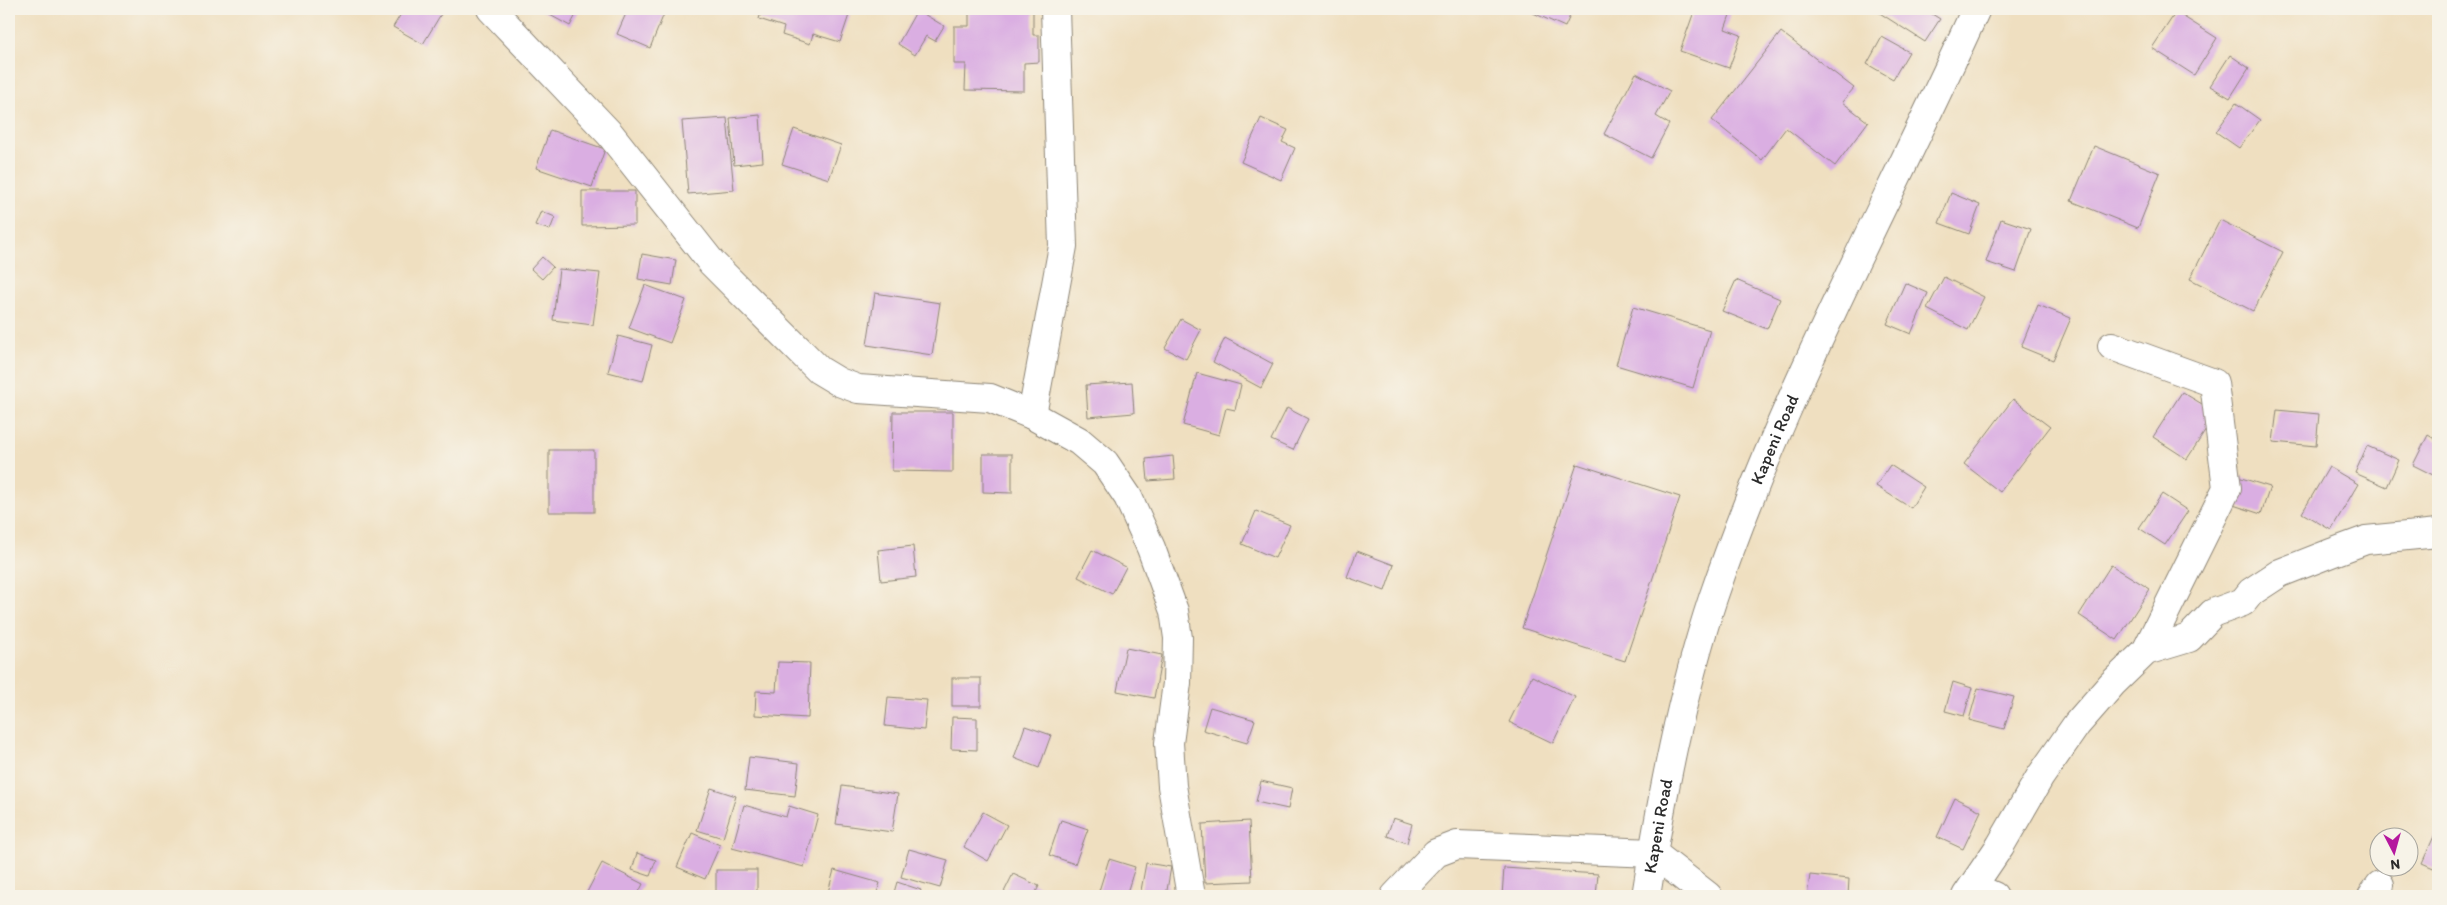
<svg xmlns="http://www.w3.org/2000/svg" width="2447" height="905" viewBox="0 0 2447 905" font-family="Itim,sans-serif">
<style>
.building{fill:#daaee2}
.lines{fill:none;stroke-linecap:round;stroke-linejoin:round}
.minor-casing{stroke:#8d8576;stroke-width:30}
.major-casing{stroke:#8d8576;stroke-width:30}
.minor{stroke:#fff;stroke-width:28}
.major{stroke:#fff;stroke-width:28}
.labels{text-anchor:middle;dominant-baseline:central;stroke-width:5;stroke-linejoin:round;paint-order:stroke}
.street-label{font-size:18px;fill:#2b2b2b;stroke:#f7f3e8}
</style>
<rect width="100%" height="100%" fill="#f7f3e8"/>
<filter id="ink" filterUnits="userSpaceOnUse"><feTurbulence type="fractalNoise" baseFrequency=".02" numOctaves="2"/><feDisplacementMap in="SourceGraphic" scale="10" xChannelSelector="R" yChannelSelector="G"/><feConvolveMatrix kernelMatrix="1 2 1 2 8 2 1 2 1" color-interpolation-filters="sRGB"/></filter>
<filter id="wash" filterUnits="userSpaceOnUse"><feTurbulence type="fractalNoise" baseFrequency=".0096" numOctaves="4" result="noise"/><feDisplacementMap in="SourceGraphic" scale="20" xChannelSelector="R" yChannelSelector="G"/><feGaussianBlur stdDeviation="1.12" result="paint"/><feColorMatrix in="noise" values="0 0 0 0 0 0 0 0 0 0 0 0 0 0 0 0 0 1.4 0 .05"/><feComposite in="paint" operator="in"/></filter>
<g filter="url(#wash)">
<rect width="100%" height="100%" fill="#efdfc0"/>
<g id="blocks">
<g class="building">
<path d="M 404,9 L 444,9 L 423,44 L 393,27 Z"/>
<path d="M 539,9 L 579,9 L 570,26 Z"/>
<path d="M 628,9 L 666,9 L 650,48 L 617,34 Z"/>
<path d="M 762,9 L 851,9 L 840,42 L 813,34 L 810,44 L 782,35 L 784,27 L 759,19 Z"/>
<path d="M 969,9 L 1033,9 L 1033,35 L 1039,35 L 1039,62 L 1024,63 L 1024,91 L 965,90 L 966,64 L 954,64 L 954,26 L 969,26 Z"/>
<path d="M 1524,9 L 1573,9 L 1565,27 Z"/>
<path d="M 1695,9 L 1722,9 L 1731,12 L 1725,29 L 1741,35 L 1729,68 L 1680,51 Z"/>
<path d="M 1877,9 L 1924,9 L 1940,19 L 1925,42 L 1875,10 Z"/>
<path d="M 917,10 L 944,26 L 935,41 L 926,36 L 915,55 L 898,44 Z"/>
<path d="M 2176,12 L 2217,38 L 2194,75 L 2152,48 Z"/>
<path d="M 1781,32 L 1854,88 L 1842,102 L 1868,122 L 1835,166 L 1786,128 L 1762,160 L 1712,120 Z"/>
<path d="M 1882,37 L 1909,52 L 1893,79 L 1867,64 Z"/>
<path d="M 2230,55 L 2249,68 L 2230,98 L 2210,86 Z"/>
<path d="M 1636,73 L 1670,91 L 1656,116 L 1669,124 L 1651,158 L 1604,134 Z"/>
<path d="M 2236,103 L 2260,120 L 2239,148 L 2216,132 Z"/>
<path d="M 760,115 L 763,162 L 734,165 L 730,118 Z"/>
<path d="M 727,118 L 734,190 L 688,194 L 682,121 Z"/>
<path d="M 1261,118 L 1288,130 L 1282,142 L 1295,148 L 1281,180 L 1241,162 Z"/>
<path d="M 794,129 L 841,145 L 829,179 L 782,164 Z"/>
<path d="M 550,130 L 605,149 L 592,187 L 536,168 Z"/>
<path d="M 2094,146 L 2160,173 L 2138,228 L 2071,201 Z"/>
<path d="M 582,191 L 635,191 L 635,225 L 582,226 Z"/>
<path d="M 1951,193 L 1980,205 L 1969,234 L 1939,223 Z"/>
<path d="M 541,211 L 555,217 L 550,230 L 535,225 Z"/>
<path d="M 2001,219 L 2031,229 L 2016,272 L 1986,262 Z"/>
<path d="M 2220,220 L 2283,252 L 2253,311 L 2190,279 Z"/>
<path d="M 642,254 L 676,260 L 672,285 L 638,279 Z"/>
<path d="M 542,257 L 553,267 L 542,279 L 531,269 Z"/>
<path d="M 559,269 L 600,273 L 593,325 L 553,320 Z"/>
<path d="M 1944,277 L 1984,297 L 1968,330 L 1927,309 Z"/>
<path d="M 1736,280 L 1780,299 L 1767,329 L 1722,311 Z"/>
<path d="M 1905,283 L 1928,293 L 1911,334 L 1887,324 Z"/>
<path d="M 645,285 L 686,300 L 670,343 L 629,328 Z"/>
<path d="M 875,293 L 940,303 L 932,355 L 867,345 Z"/>
<path d="M 2038,305 L 2071,318 L 2053,360 L 2021,347 Z"/>
<path d="M 1633,307 L 1710,330 L 1693,388 L 1616,365 Z"/>
<path d="M 1181,319 L 1201,330 L 1186,359 L 1165,348 Z"/>
<path d="M 618,336 L 652,345 L 643,381 L 608,372 Z"/>
<path d="M 1225,338 L 1273,364 L 1261,388 L 1213,362 Z"/>
<path d="M 1197,373 L 1241,385 L 1235,410 L 1226,408 L 1219,435 L 1183,425 Z"/>
<path d="M 1132,382 L 1134,413 L 1088,417 L 1086,385 Z"/>
<path d="M 2182,392 L 2217,413 L 2187,459 L 2153,437 Z"/>
<path d="M 2013,399 L 2050,427 L 2000,492 L 1964,464 Z"/>
<path d="M 1287,408 L 1308,419 L 1293,450 L 1271,440 Z"/>
<path d="M 2277,410 L 2319,414 L 2316,446 L 2273,442 Z"/>
<path d="M 893,412 L 953,412 L 953,472 L 892,471 Z"/>
<path d="M 2428,435 L 2438,441 L 2438,468 L 2435,476 L 2413,465 Z"/>
<path d="M 2367,446 L 2399,460 L 2387,487 L 2355,473 Z"/>
<rect x="549" y="450" width="45" height="62"/>
<path d="M 983,454 L 1012,454 L 1012,493 L 983,492 Z"/>
<path d="M 1173,456 L 1175,479 L 1148,481 L 1146,459 Z"/>
<path d="M 1577,464 L 1680,497 L 1625,661 L 1522,628 Z"/>
<path d="M 1890,465 L 1924,487 L 1911,508 L 1876,486 Z"/>
<path d="M 2329,467 L 2358,484 L 2331,530 L 2302,513 Z"/>
<path d="M 2235,476 L 2270,487 L 2261,514 L 2227,503 Z"/>
<path d="M 2162,494 L 2188,511 L 2165,545 L 2139,528 Z"/>
<path d="M 1256,511 L 1290,525 L 1275,558 L 1242,544 Z"/>
<path d="M 913,546 L 916,577 L 881,581 L 878,550 Z"/>
<path d="M 1092,550 L 1126,567 L 1112,594 L 1078,577 Z"/>
<path d="M 1357,551 L 1394,565 L 1385,591 L 1347,577 Z"/>
<path d="M 2111,565 L 2150,589 L 2117,640 L 2079,615 Z"/>
<path d="M 1126,648 L 1162,655 L 1154,698 L 1117,691 Z"/>
<path d="M 778,662 L 810,663 L 808,718 L 755,715 L 756,691 L 776,692 Z"/>
<path d="M 1532,676 L 1575,697 L 1553,743 L 1509,722 Z"/>
<rect x="952" y="678" width="29" height="28"/>
<path d="M 1953,682 L 1972,688 L 1964,716 L 1945,711 Z"/>
<path d="M 1978,688 L 2014,697 L 2004,729 L 1969,720 Z"/>
<path d="M 888,697 L 927,700 L 924,730 L 885,726 Z"/>
<path d="M 1210,707 L 1255,720 L 1247,743 L 1203,730 Z"/>
<path d="M 952,717 L 977,718 L 977,750 L 951,749 Z"/>
<path d="M 1025,726 L 1051,735 L 1039,768 L 1014,758 Z"/>
<path d="M 749,757 L 799,763 L 795,796 L 745,790 Z"/>
<path d="M 1261,781 L 1292,788 L 1288,809 L 1256,802 Z"/>
<path d="M 842,786 L 898,794 L 892,832 L 836,824 Z"/>
<path d="M 711,788 L 736,796 L 723,838 L 697,830 Z"/>
<path d="M 1955,798 L 1981,811 L 1963,849 L 1937,837 Z"/>
<path d="M 744,805 L 786,817 L 789,806 L 818,815 L 804,867 L 732,848 Z"/>
<path d="M 983,812 L 1007,825 L 988,861 L 964,847 Z"/>
<path d="M 1393,818 L 1412,824 L 1407,843 L 1387,836 Z"/>
<path d="M 1061,820 L 1088,829 L 1075,864 L 1049,855 Z"/>
<path d="M 1249,821 L 1252,881 L 1205,883 L 1202,824 Z"/>
<path d="M 692,833 L 720,845 L 705,879 L 677,867 Z"/>
<path d="M 2435,834 L 2438,835 L 2438,870 L 2422,863 Z"/>
<path d="M 909,849 L 948,860 L 940,888 L 901,877 Z"/>
<path d="M 637,853 L 656,860 L 650,876 L 632,870 Z"/>
<path d="M 1109,859 L 1135,867 L 1126,896 L 1098,894 Z"/>
<path d="M 602,863 L 643,884 L 637,896 L 585,896 Z"/>
<path d="M 1146,863 L 1171,867 L 1166,896 L 1140,896 Z"/>
<path d="M 1504,868 L 1598,874 L 1596,896 L 1502,896 Z"/>
<rect x="716" y="870" width="41" height="26"/>
<path d="M 834,870 L 880,883 L 876,896 L 827,896 Z"/>
<path d="M 1013,874 L 1039,886 L 1034,896 L 1002,896 Z"/>
<path d="M 1810,875 L 1849,879 L 1848,896 L 1807,896 Z"/>
<path d="M 897,882 L 921,890 L 919,896 L 893,896 Z"/>
</g>
</g>
</g>
<g filter="url(#ink)">
<use href="#blocks" fill-opacity="0" stroke="#8d8576" stroke-width="1"/>
<g class="lines">
<g class="minor-casing">
<g id="minor">
<path d="M 491,9 L 610,134 L 712,263 L 819,370 L 839,382 L 858,389 L 990,398 L 1032,415 L 1079,441 L 1105,463 L 1128,497 L 1151,548 L 1174,611 L 1178,638 L 1177,683 L 1169,743 L 1172,786 L 1191,896"/>
<path d="M 2112,346 L 2214,383 L 2227,488 L 2146,651"/>
<path d="M 1032,415 L 1063,246 L 1055,9"/>
<path d="M 1973,887 L 1994,896"/>
<path d="M 1395,896 L 1436,853 L 1457,845 L 1653,853 L 1708,896"/>
<path d="M 1966,896 L 2000,846 L 2040,777 L 2077,724 L 2112,684 L 2146,651 L 2189,638 L 2213,613 L 2243,602 L 2251,592 L 2280,573 L 2331,553 L 2366,540 L 2438,533"/>
<path d="M 2372,896 L 2380,885"/>
</g>
</g>
<g class="major-casing">
<g id="major">
<path id="s1" d="M 1646,896 C 1662,796 1681,695 1713,598 C 1782,394 1888,204 1976,9"/>
</g>
</g>
<use href="#minor" class="minor"/>
<use href="#major" class="major"/>
</g>
</g>
<g class="labels">
<g class="street-label">
<text stroke="none"><textPath href="#s1" startOffset="476">Kapeni Road</textPath></text>
<text stroke="none"><textPath href="#s1" startOffset="71">Kapeni Road</textPath></text>
</g>
</g>
<rect width="2447" height="905" fill="none" stroke="#f7f3e8" stroke-width="30"/>
<g transform="translate(2394 852) rotate(174)"><circle r="24" fill="#f7f3e8" stroke="#a5a39c"/>
<path d="M0-4L9 19L0 12L-9 19Z" fill="#b5179e"/>
<text y="-8" font-size="14" font-weight="bold" text-anchor="middle" fill="#2b2b2b">N</text>
</g>
</svg>
